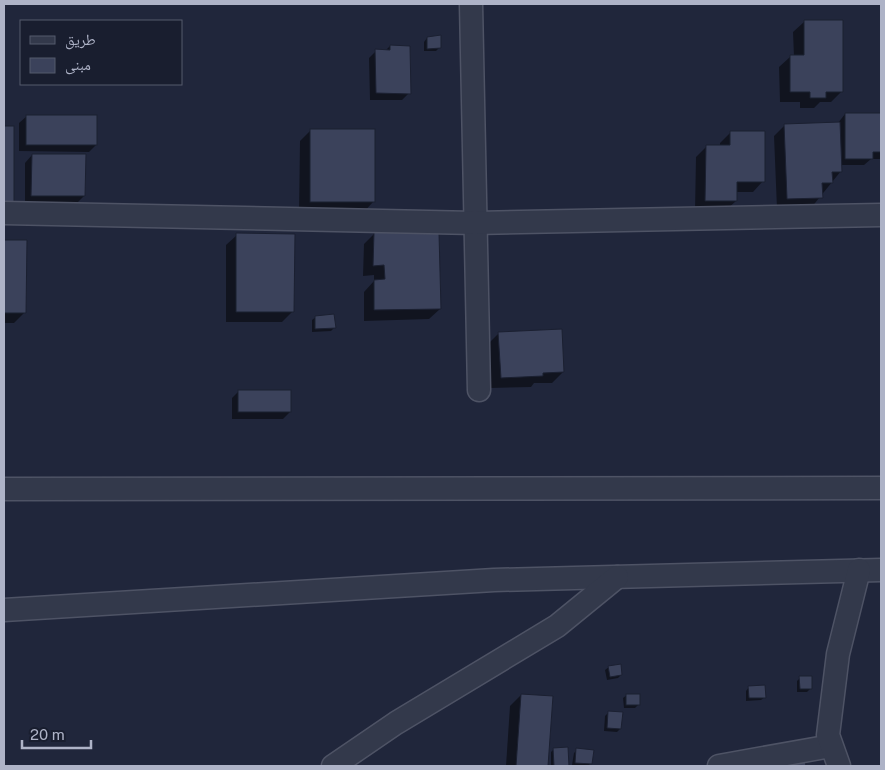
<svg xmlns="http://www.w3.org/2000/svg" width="885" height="770" viewBox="0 0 885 770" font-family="'Public Sans','Noto Naskh Arabic',sans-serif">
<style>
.shadow{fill:#0007}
.building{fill:#3b425b;stroke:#1b2031}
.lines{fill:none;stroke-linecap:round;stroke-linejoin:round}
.minor-casing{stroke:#4e5365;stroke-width:25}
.minor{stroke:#33394b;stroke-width:22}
</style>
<rect width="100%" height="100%" fill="#20263b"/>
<g class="shadow">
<path d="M 804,22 L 842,91 L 831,102 L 820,102 L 814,108 L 800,108 L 800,102 L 780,102 L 779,67 L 790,57 L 794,57 L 793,32 Z"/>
<path d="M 427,38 L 440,47 L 436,51 L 424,51 L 424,42 Z"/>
<path d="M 390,46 L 409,93 L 402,100 L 370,100 L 369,58 L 376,51 L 385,51 Z"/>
<path d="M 845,114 L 881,114 L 881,159 L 871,159 L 864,165 L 841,165 L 841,171 L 811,208 L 777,209 L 774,136 L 785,125 L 838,123 Z"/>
<path d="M 27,116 L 96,145 L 89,152 L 19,151 L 19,123 Z"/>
<path d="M 4,127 L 13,127 L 4,210 Z"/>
<path d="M 311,130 L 373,202 L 363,213 L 299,212 L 300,141 Z"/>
<path d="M 731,132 L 763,181 L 753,192 L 736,192 L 736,201 L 725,211 L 695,211 L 696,157 L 706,147 L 720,147 L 720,143 Z"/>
<path d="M 32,155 L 84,196 L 77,203 L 25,203 L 25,163 Z"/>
<path d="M 375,233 L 440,309 L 429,319 L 364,321 L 364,292 L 374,281 L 374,275 L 363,276 L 364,244 Z"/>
<path d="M 237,235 L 293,311 L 282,322 L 226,322 L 226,245 Z"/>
<path d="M 4,242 L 25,242 L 25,312 L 14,323 L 4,323 Z"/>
<path d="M 316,317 L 334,328 L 331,331 L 312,332 L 312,320 Z"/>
<path d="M 499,333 L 563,372 L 552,383 L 534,383 L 531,387 L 490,388 L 488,344 Z"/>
<path d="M 239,391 L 290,412 L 283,419 L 232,419 L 232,398 Z"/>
<path d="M 609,667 L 621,675 L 618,678 L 607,680 L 605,670 Z"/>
<path d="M 800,678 L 811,688 L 807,692 L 797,692 L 797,681 Z"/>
<path d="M 749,687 L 765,697 L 761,700 L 746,701 L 746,691 Z"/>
<path d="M 521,695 L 551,697 L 547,766 L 506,766 L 510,706 Z"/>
<path d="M 627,695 L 639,704 L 635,708 L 624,708 L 623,698 Z"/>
<path d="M 609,712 L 620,729 L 617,732 L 604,731 L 605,716 Z"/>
<path d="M 554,749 L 567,749 L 567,766 L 551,766 L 551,752 Z"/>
<path d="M 577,750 L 591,763 L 588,766 L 572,765 L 574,753 Z"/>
</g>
<g class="building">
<path d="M 804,20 L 843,20 L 843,92 L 826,92 L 826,98 L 810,98 L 810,92 L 790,92 L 790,55 L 804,55 Z"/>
<path d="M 441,35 L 441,48 L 427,49 L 427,37 Z"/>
<path d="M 390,45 L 410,46 L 411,94 L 376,93 L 375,49 L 390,50 Z"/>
<path d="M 845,113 L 881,113 L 881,152 L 873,152 L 873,159 L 845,159 Z"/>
<rect x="26" y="115" width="71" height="30"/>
<path d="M 840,122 L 842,172 L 832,172 L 833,183 L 822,183 L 823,198 L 787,199 L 784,124 Z"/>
<rect x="4" y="126" width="10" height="76"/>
<rect x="310" y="129" width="65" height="73"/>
<path d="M 730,131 L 765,131 L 765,182 L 737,182 L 737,201 L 705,201 L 706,145 L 730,145 Z"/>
<path d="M 32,154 L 86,154 L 85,196 L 31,196 Z"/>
<path d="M 374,232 L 439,233 L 441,309 L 374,310 L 374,280 L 385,279 L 384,265 L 373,266 Z"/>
<path d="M 236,233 L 295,234 L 294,312 L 236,312 Z"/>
<path d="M 4,240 L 27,240 L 26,313 L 4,313 Z"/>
<path d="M 334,314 L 336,328 L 315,329 L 315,316 Z"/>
<path d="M 562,329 L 564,372 L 543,373 L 543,376 L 501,378 L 498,332 Z"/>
<rect x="238" y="390" width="53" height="22"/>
<path d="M 621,664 L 622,675 L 610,677 L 608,666 Z"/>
<path d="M 799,676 L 812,676 L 812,689 L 800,689 Z"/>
<path d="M 765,685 L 766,698 L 749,698 L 748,686 Z"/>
<path d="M 521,694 L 553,696 L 548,766 L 516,766 Z"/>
<rect x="626" y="694" width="14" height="11"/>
<path d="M 608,711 L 623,712 L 621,729 L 607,728 Z"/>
<path d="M 568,747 L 569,766 L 554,766 L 553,748 Z"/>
<path d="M 576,748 L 594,750 L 592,764 L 575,763 Z"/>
<path d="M 805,759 L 806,766 L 795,766 L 794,761 Z"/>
</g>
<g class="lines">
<g class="minor-casing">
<g id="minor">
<path d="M 471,4 L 479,390"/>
<path d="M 4,213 L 475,223 L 881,215"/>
<path d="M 4,489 L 881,488"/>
<path d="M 4,610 L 494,580 L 881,570"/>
<path d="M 333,766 L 396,723 L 557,626 L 617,577"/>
<path d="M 719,766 L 831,746"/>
<path d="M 839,766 L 828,735 L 838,654 L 859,570"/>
</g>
</g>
<use href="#minor" class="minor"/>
</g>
<rect width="885" height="770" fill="none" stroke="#aeb3c7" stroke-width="10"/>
<rect x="20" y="20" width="162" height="65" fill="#191e2f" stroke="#555a6c"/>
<rect x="30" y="36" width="25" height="8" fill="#33394b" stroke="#555a6c"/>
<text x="65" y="45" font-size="15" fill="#aeb3c7">طريق</text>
<rect x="30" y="58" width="25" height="15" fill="#3b425b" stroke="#555a6c"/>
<text x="65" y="70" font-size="15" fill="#aeb3c7">مبنى</text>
<path d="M22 740v8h69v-8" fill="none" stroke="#aeb3c7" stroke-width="2.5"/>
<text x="30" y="740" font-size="15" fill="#aeb3c7" stroke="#191e2f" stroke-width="4" paint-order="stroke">20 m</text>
</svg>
